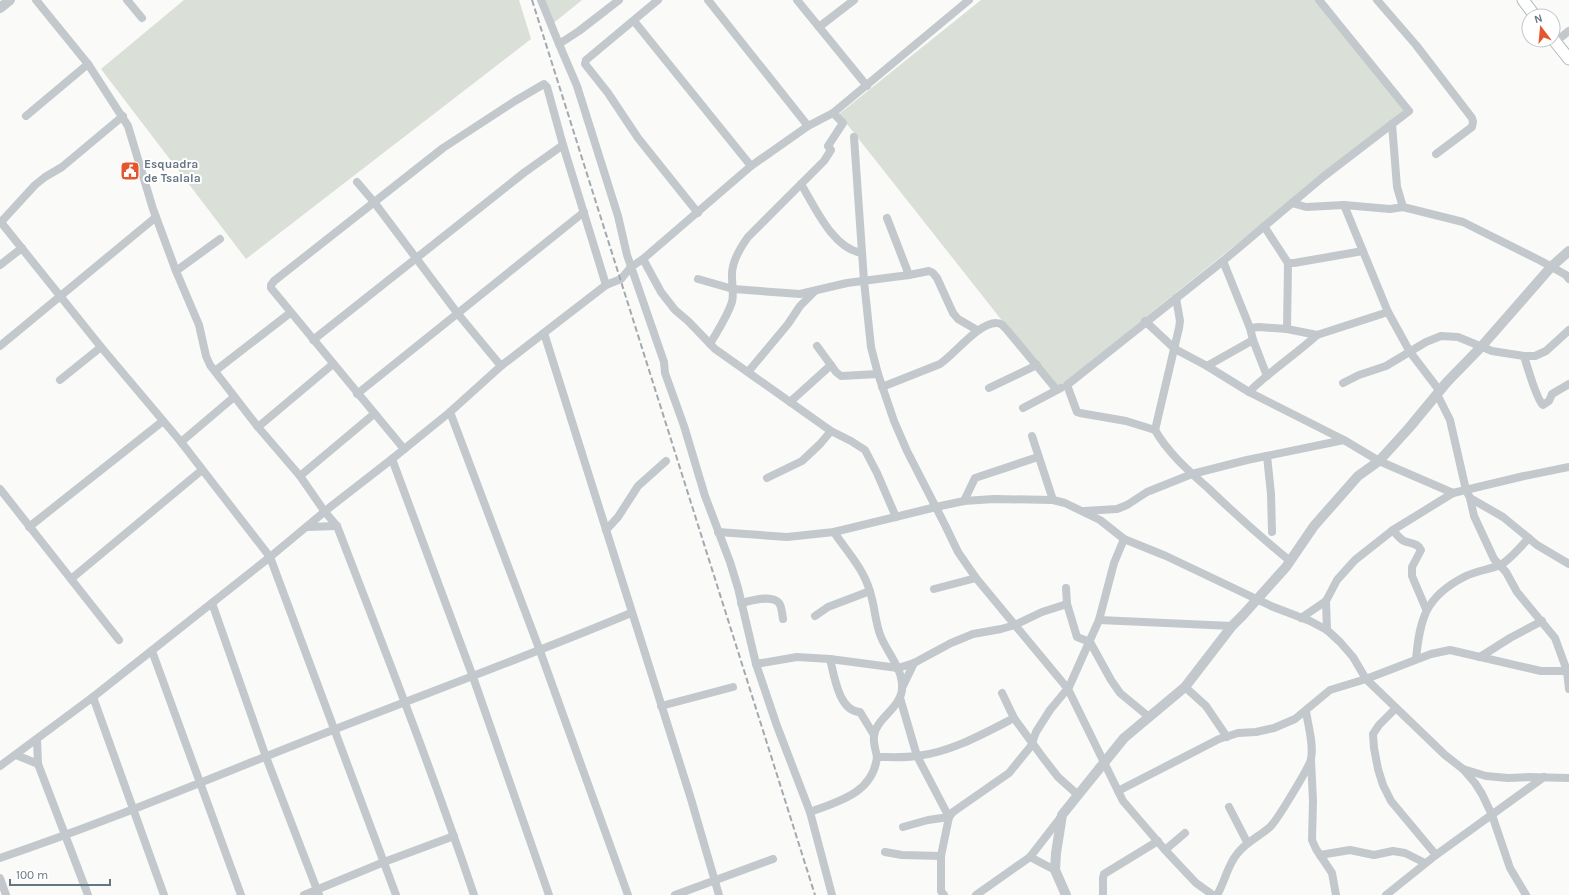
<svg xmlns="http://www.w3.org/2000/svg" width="1569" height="895" viewBox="0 0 1569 895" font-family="Karla,sans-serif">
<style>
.green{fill:#dadfd7}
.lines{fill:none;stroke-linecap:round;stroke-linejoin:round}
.secondary-casing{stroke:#b3babf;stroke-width:13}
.minor{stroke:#c3c8cc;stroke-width:8}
.tertiary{stroke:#c3c8cc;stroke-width:10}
.secondary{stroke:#fff;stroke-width:11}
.rail{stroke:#a2aab0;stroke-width:2;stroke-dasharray:6 3;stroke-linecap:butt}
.labels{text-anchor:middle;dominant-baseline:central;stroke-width:4;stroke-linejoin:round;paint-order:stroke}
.poi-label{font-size:12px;font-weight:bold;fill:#657683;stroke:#fff;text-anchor:start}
</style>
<rect width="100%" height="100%" fill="#fafaf8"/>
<g class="green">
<path d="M 184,0 L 519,0 L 531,39 L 246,259 L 101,69 Z"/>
<path d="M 543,0 L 582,0 L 551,25 Z"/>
<path d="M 981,0 L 1315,0 L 1405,109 L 1056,389 L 839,114 Z"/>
</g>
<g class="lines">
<g class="secondary-casing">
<g id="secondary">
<path d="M 1523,0 L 1535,16"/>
<path d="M 1553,39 L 1569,59"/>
</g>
</g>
<g class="minor">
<path d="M 36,0 L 88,64 L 128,126 L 153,209 L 176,271 L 199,325 L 206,356 L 210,365 L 258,427 L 300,476 L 325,512 L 337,526 C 384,648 432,770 474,895"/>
<path d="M 127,0 L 142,18"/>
<path d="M 541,0 L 559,44"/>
<path d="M 619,0 L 579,31 L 559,44 L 577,86 L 618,216 L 627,255 L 664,362 L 665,373 L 684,426 L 705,496 L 730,562 L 738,588 L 756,664 L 777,726 L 810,812 L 832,895"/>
<path d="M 658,0 L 586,60 L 585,64 L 608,93 L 638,138 L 698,213"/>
<path d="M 708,0 L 808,126"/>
<path d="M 797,0 L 867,86"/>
<path d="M 1377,0 L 1416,45 L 1472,118 L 1473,122 L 1472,127 L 1436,154"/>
<path d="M 634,21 L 751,166"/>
<path d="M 819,27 L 854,0"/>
<path d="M 1555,42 L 1569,31"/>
<path d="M 26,116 L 88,64"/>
<path d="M 1392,124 L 1397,187 L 1403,207 L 1463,222 L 1541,261 L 1566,275 L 1569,279"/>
<path d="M 854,137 L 864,281 L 871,347 L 878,374 L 894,421 L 907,451 L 945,525 L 958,552 L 976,578 L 1068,689 L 1123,801 L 1165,850 L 1196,883 L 1213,895"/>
<path d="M 357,182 L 374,202 L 458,314 L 501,366"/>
<path d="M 801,184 C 815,207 833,249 862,253"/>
<path d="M 1292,203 L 1306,207 L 1344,205 L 1388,312 L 1410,352 L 1439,390"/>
<path d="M 1344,205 L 1390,209 L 1403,207"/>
<path d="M 887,218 L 909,275"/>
<path d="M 0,221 L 101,347 L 181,442 L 270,557 L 396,895"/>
<path d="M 1,222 L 35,185 L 45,177 L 62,167 L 123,116"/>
<path d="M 1264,226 L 1288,263 L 1287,329"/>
<path d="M 643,259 L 661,292 L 675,310 L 688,321 L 715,349 L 831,431 L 851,441 L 865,450 L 877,473 L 896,517"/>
<path d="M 1223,261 L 1250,328"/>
<path d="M 1288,263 L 1294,263 L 1363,251"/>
<path d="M 0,265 L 22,248"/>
<path d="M 176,271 L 220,239"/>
<path d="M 698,279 L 733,289 L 800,294 L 847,283 L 909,275 L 929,271 L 933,273 L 937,278 L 953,313 L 958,319 L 977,330"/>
<path d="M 1145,321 L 1175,349 L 1207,366 L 1249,392 L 1344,440"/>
<path d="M 544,333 L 691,799 L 719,895"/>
<path d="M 313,340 L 525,172 L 563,145"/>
<path d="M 1253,340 L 1267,376"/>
<path d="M 710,344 C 718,330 727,317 732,302 C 734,294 732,285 732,277 C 731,263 740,248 748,237 L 824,161 L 831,150 L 828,146 L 843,123 L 833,113"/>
<path d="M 0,346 L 156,217"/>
<path d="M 817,346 L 836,372 L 841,376 L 878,374"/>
<path d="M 1524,356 C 1527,366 1537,400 1543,405 L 1549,401 L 1552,394 L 1569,384"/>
<path d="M 1207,366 L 1253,340 L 1250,328 L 1259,327 L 1287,329 L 1317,335 L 1388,312"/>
<path d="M 215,371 L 290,313"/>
<path d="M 748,372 L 788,324 L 800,306 L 815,291"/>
<path d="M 60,380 L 101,347"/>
<path d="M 1343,383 L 1359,375 L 1386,366 L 1426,342 L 1441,336 L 1458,337 L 1492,351 L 1524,356 L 1535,356 L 1546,351 L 1569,330"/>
<path d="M 882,387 L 940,364 C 955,354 979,322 997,323 C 1002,323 1004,327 1007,330 L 1056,389"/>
<path d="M 989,388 L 1037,365"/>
<path d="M 1249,392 C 1270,371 1295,355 1317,335"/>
<path d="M 357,394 L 584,212"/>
<path d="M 1437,394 L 1450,420 L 1466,490 L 1470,498 L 1503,517 L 1537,545 L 1569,564"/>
<path d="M 790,402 L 831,365"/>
<path d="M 1023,408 L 1061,388"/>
<path d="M 450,412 L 540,651 L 628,895"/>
<path d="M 258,427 L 333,364"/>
<path d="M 1155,430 L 1179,328 L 1180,321 L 1176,298"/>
<path d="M 1032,436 L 1053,500"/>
<path d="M 181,442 L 234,397"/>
<path d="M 404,449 L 271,288 L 271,285 L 274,281 L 443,148 L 515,101 L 544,84 L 547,87 L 563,145 L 606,285"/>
<path d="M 1267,456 L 1271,494 L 1272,532"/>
<path d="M 392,459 L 473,677 L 549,895"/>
<path d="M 300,476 L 374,414"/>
<path d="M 767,478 L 802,461 L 820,444 L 831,431"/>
<path d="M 0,489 L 119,640"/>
<path d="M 1470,498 L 1474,516 L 1494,559 L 1506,572 L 1517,592 L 1555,638 L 1567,671 L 1569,689"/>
<path d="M 964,501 L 975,478 L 1038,457"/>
<path d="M 1084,511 L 1117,509 L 1127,505 L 1147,492 L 1192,474 L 1247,460 L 1344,440 L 1379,461 L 1453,493"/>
<path d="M 29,527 L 163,421"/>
<path d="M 307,527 L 337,526"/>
<path d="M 606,530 L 618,517 L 638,486 L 666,461"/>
<path d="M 1393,530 C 1396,534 1400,539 1404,541 C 1411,544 1418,543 1421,550 L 1412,567 L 1412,576 L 1426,609"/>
<path d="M 718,532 L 787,537 L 834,532 L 936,507 L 964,501 L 994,499 L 1053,500 L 1065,503 L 1100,520 L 1124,539 L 1166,556 L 1271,606 L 1310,621 L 1327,630 L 1340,642 L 1353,657 L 1366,679 L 1445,755 L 1463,769 L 1475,783 L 1482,794 L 1492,815 L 1510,868 L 1526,895"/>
<path d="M 834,532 C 847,552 864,569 870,592 C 875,606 875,623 881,637 C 888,654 904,670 902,690 C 900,708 875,720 874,736 C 873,743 876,751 877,757"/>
<path d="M 1290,561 C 1262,538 1235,514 1209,489 C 1189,471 1168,453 1155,430 L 1126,421 L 1080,413 L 1077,412 L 1067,385 L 1223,261 L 1323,177 L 1409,111 L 1319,0"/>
<path d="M 71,579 L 202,470"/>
<path d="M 1066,588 L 1067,604 L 1077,637 L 1090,642 L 1111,680 L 1120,693 L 1149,717"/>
<path d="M 934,589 L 976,578"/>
<path d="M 1326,601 L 1327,630"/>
<path d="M 212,603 L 266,757 L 319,895"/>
<path d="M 741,603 C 751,601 772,594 779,603 C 782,607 782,614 783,619"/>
<path d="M 815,616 L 828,607 L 870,591"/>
<path d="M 1301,618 L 1326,601 L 1337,580 L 1355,560 L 1393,530 L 1453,493 L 1524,476 L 1569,467"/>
<path d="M 1099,620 L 1232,626"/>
<path d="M 152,651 L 241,895"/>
<path d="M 1480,657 L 1510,638 L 1542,621"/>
<path d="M 830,659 C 834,675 839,712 860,712 L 874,735"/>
<path d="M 1416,659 C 1420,619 1425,597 1464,577 C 1475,571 1488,570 1500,565 C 1509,561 1521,546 1529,538"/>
<path d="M 756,664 L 797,657 L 830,659 L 898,668 L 914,663 L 951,643 L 973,634 L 1001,629 L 1015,625 L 1042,612 L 1067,604"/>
<path d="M 1185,687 L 1206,706 L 1227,737"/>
<path d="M 902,688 L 914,663"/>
<path d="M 1002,693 L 1014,718 L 1044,759 L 1058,777 L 1078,795"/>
<path d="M 93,697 L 164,895"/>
<path d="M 900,698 L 917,756 L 949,817"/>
<path d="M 661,706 L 733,687"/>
<path d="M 1396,708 L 1379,725 L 1373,734 L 1374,748 L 1378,769 L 1383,785 L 1391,801 L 1436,855"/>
<path d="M 37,740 L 38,764 L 88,895"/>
<path d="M 16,755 L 38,764"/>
<path d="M 1311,760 L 1313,801 L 1312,840 L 1316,849 L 1332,873 L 1336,895"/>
<path d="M 0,766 L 93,697 L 270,557 L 329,508 L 392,459 L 450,412 L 501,366 L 606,285 L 621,279 L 631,267 L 643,259 L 751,166 L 808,126 L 833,113 L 969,0"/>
<path d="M 1463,769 L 1486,776 L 1508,778 L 1529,777 L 1569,778"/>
<path d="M 1118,791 L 1219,739 L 1238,733 L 1256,732 L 1274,728 L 1295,719 L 1330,690 L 1366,679 L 1431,654 L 1450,650 L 1541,671 L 1567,671"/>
<path d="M 1229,807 L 1247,842"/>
<path d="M 810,812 C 839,801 873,793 877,757 C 890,757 903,758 917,756 C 951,752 983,734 1014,718"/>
<path d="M 903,827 L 928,820 L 949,817"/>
<path d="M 1165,850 L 1185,833"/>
<path d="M 885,852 L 902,855 L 941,856"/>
<path d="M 1320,855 L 1350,850 L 1374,855 L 1393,851 L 1405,853 L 1425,863"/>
<path d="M 1030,857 L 1061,817"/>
<path d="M 0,858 C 113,820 222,773 333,730 C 433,691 533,654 631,613"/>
<path d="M 0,878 L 6,895"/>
<path d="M 304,895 L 384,862 L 454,836"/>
<path d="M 675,895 L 773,859"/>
<path d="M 944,895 L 941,891 L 941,856 L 949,817 L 953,812 L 1009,773 L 1031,746 L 1036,732 L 1050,710 L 1069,687 L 1099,620 L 1114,563 L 1124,539"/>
<path d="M 976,895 L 1030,857 L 1055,870"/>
<path d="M 1103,895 L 1103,878 L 1104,874 L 1158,841"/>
<path d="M 1217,895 C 1225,882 1227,866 1237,854 C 1247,841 1259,837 1270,827 C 1276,822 1310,766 1311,759 C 1314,744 1308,726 1306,711"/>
<path d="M 1386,895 L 1436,855 L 1544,777"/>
</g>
<g class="tertiary">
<path d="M 0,8 L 10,0"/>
<path d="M 1066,895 L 1055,870 L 1056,853 L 1062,815 L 1078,795 L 1124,738 L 1185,687 L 1232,626 L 1243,615 L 1286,567 L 1314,526 L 1358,476 L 1379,461 L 1409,428 L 1447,382 L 1481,347 L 1551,267 L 1569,251"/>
</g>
<use href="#secondary" class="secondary"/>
<path class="rail" d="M 532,0 L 815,895"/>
</g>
<defs>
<g id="civic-square" transform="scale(1)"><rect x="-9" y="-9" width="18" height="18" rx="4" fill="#e4572e" stroke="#fff"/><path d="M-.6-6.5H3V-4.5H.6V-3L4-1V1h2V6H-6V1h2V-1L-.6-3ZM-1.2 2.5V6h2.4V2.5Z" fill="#fff"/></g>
</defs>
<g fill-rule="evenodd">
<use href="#civic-square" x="130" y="171"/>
</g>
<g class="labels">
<g class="poi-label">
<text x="144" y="164">Esquadra<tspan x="144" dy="14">de Tsalala</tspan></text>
</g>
</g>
<g transform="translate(1541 28) rotate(344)"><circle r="19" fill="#ffffff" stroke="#c1c8cd"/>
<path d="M0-3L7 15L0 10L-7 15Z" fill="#e4572e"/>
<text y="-6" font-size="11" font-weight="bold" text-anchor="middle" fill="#657683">N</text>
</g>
<path d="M10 879v6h100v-6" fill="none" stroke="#657683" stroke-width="2"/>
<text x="16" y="879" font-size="12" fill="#657683" stroke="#ffffff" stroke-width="3" paint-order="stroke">100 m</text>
</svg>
